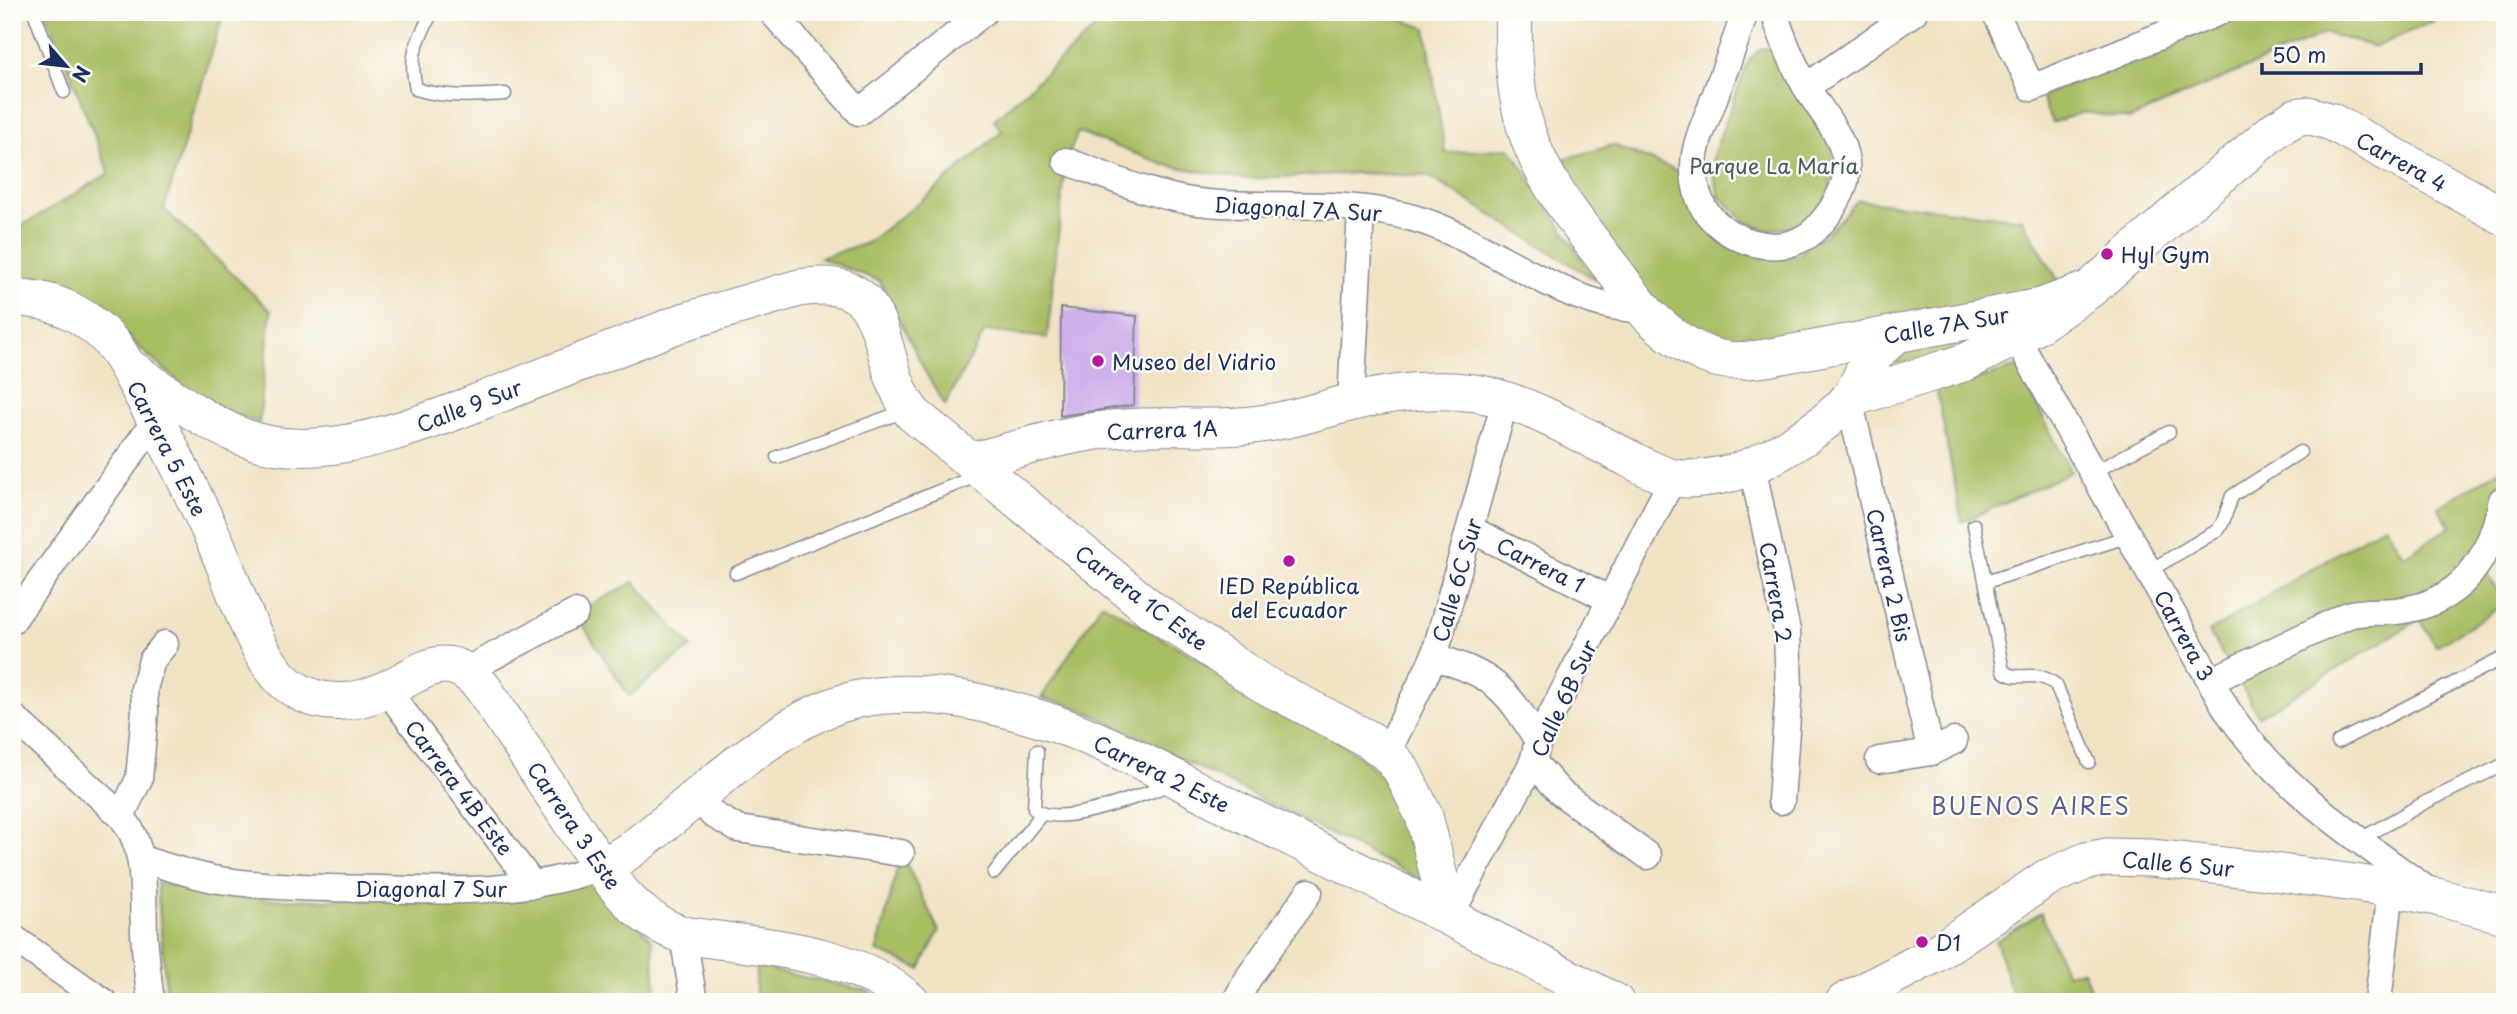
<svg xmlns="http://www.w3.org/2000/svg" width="2517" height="1014" viewBox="0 0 2517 1014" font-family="'Playpen Sans',sans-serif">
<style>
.green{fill:#a7be64;stroke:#617661;stroke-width:2}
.building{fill:#cfb1eb}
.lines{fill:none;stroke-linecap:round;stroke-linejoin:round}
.lane-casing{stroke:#868891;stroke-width:15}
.street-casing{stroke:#868891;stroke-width:29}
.secondary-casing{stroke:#868891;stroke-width:39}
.lane{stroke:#fff;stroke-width:12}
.street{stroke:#fff;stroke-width:26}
.secondary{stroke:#fff;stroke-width:37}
.poi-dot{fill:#b5179e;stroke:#fdfcf7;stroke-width:2.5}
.labels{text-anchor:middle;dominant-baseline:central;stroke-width:5;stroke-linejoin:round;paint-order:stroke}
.street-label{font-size:21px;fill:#1b2f5e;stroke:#fdfcf7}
.park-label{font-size:21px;fill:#455a60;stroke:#fdfcf7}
.poi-label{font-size:21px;fill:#1b2f5e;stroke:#fdfcf7;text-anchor:start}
.neighbourhood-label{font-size:23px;letter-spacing:2px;fill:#5a5c8f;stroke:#fdfcf7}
</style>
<rect width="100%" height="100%" fill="#fdfcf7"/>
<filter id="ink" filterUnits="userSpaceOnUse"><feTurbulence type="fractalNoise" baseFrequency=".0143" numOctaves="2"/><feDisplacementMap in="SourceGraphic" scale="14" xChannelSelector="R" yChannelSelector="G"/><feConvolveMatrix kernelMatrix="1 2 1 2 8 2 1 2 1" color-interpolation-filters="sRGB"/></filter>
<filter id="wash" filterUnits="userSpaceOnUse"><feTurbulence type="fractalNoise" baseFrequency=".00686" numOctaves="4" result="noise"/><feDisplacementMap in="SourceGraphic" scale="28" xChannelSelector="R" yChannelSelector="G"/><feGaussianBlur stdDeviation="1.57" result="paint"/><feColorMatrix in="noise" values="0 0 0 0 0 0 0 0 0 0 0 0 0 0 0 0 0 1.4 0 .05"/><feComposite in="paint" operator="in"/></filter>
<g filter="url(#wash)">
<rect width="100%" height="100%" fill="#f1e2c4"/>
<g class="green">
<path d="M 46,12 L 224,12 L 164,209 L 271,311 L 259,423 L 224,410 L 188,390 L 137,346 L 115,321 L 12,286 L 12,232 L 109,173 Z"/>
<path d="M 1113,12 L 1378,12 L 1426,28 L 1445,153 L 1510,148 L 1596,280 L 1428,176 L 1358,173 L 1247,179 L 1165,165 L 1078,132 L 1066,161 L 1047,338 L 985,331 L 945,405 L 927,375 L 880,281 L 820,258 L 867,243 L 934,191 L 1002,131 L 994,120 Z"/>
<path d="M 2246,12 L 2454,12 L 2375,47 L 2326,33 L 2129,119 L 2083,112 L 2052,123 L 2041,96 Z"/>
<path d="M 1770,48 L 1777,55 L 1830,141 L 1834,170 L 1829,194 L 1811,216 L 1790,228 L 1766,230 L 1746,222 L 1719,196 L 1712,170 L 1714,152 L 1749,60 L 1760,49 Z"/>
<path d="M 1613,145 L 1685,174 L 1727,245 L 1762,258 L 1798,255 L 1826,234 L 1858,200 L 2022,219 L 2064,290 L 1734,349 L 1658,310 L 1590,214 L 1558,161 Z"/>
<path d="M 1975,336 C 1943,357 1918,372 1880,358 L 1893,351 Z"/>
<path d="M 2017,367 L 2071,472 L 1962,522 L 1937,392 Z"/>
<path d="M 2505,467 L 2505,552 L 2483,566 L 2505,604 L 2436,646 L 2420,619 L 2259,716 L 2209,632 L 2384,525 L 2404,556 L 2450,527 L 2438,507 Z"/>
<path d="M 634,582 L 691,647 L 629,696 L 575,613 Z"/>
<path d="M 1102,603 L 1331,736 C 1370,762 1395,784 1413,829 C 1420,845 1421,865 1425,882 L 1092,714 L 1067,704 L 1041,698 Z"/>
<path d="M 901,853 L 939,931 L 920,969 L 877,951 Z"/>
<path d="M 595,880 L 652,940 L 657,1002 L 167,1002 L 157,883 L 266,899 L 406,901 Z"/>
<path d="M 2041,913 L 2066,974 L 2083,970 L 2095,1002 L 2015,1002 L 1996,941 Z"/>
<path d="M 756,967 L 868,991 L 887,1002 L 756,1002 Z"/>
</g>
<g id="blocks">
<path class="building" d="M 1061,308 L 1137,316 L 1134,405 L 1060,416 Z"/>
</g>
</g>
<g filter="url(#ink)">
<use href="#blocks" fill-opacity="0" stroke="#868891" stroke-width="2"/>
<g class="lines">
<g class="lane-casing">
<g id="lane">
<path d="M 34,12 L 64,92"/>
<path d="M 432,12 C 417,43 408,54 416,89 C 445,98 475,96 505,94"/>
<path d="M 777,457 L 908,410"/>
<path d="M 2094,472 L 2169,432"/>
<path d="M 1974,525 L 2003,671 C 2020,684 2034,667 2056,685 L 2089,762"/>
<path d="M 2149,571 L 2218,530 L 2223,522 L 2232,496 L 2300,452"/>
<path d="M 736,573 L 979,475"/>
<path d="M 1986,582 L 2129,536"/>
<path d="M 2338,742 L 2505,657"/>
<path d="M 1037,751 L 1034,809 C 1060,830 1142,794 1172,784"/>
<path d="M 2359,840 L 2424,803 L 2505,764"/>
<path d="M 994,873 L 1041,815"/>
</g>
</g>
<g class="street-casing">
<g id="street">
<path d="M 772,12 L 859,112 L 984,12"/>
<path d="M 1745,12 C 1735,44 1722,76 1711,107 C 1703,127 1694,146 1694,168 C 1694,183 1698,201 1707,213 C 1729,241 1775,257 1807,236 C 1817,230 1825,219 1832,209 C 1838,199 1845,187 1846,175 C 1850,141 1821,113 1805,85 C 1792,62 1782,38 1774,12"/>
<path d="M 1995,12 L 2032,88 L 2219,12"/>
<path d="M 1806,87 L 1914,12"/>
<path d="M 1066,161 C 1112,178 1158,199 1207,203 C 1276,209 1346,199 1413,218 C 1489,239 1563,310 1643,309"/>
<path d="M 2007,321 L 2227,710 C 2279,788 2355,837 2430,892"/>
<path d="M 1849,399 L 1931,752"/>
<path d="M 1351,402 L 1361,210"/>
<path d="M 1752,466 L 1787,631 L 1789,688 L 1781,801"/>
<path d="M 1470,529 L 1611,600"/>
<path d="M 12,621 L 155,421"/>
<path d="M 1434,657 C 1494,675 1506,688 1538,741"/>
<path d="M 465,671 L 575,613"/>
<path d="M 2211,681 L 2348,615 C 2366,610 2379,613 2396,611 C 2462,604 2490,559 2502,500"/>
<path d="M 387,690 L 533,885"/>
<path d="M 12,716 L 121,816 C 148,847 142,892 144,931 C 145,955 148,978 151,1002"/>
<path d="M 1387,753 L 1434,657 L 1505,401"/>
<path d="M 1879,760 L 1931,752 L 1954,741"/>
<path d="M 1533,762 L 1561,793 L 1648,856"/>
<path d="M 698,796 L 712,814 L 738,829 L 901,853"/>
<path d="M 121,816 L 139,779 L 145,711 L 144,689 L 152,660 L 165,644"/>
<path d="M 141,859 C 165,866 189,874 213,879 C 268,888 324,888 379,889 C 454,892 529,893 601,867"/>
<path d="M 1449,917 L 1533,762 L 1538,741 L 1673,478"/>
<path d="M 683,935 L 694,1002"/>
<path d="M 12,937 L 104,1002"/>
<path d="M 1235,1002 L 1249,977 L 1309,892"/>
<path d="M 2378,1002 L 2391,888"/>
</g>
</g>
<g class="secondary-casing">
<g id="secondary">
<path d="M 1514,12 C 1512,54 1515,98 1529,138 C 1546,186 1581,228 1612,268 C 1626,286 1638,306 1655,321 C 1669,334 1686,346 1704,354 C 1725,363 1744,361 1766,358 L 2041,307 L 2090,289"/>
<path d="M 12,298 C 54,297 90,316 116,348 C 151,406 184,475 213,537 C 232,578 255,661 290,686 C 328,713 368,701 404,680 C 416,674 429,665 444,665 C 460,665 473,676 483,688 L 601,867 C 624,898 645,922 683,935 C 758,947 853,949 911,1002"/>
<path d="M 128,367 C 164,391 202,421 243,437 C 307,462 381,437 443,416 L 686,321 L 799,288 C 900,271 870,360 913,414 L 1152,610 L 1263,684 L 1370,740 L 1387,753 L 1401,769 L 1424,816 L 1449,917"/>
<path d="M 1849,399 L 1966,362 L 2035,327 L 2090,289 L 2183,207 L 2276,129 L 2296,117 L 2308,115 L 2332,122 L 2505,217"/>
<path d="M 974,461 C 1023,448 1073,431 1124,428 C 1172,424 1219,431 1267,423 C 1295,419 1321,410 1349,403 C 1390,392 1433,388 1475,393 C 1525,400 1581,435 1626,457 C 1641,465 1657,474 1674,478 C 1693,481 1714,477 1732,473 C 1766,464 1825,427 1848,400 C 1857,390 1861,375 1868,363 C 1877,351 1887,342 1898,333"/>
<path d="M 601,867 C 629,854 651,834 675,815 C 719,778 776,729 829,708 C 900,680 983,700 1053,723 C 1117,745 1178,781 1238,811 C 1365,873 1490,938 1615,1002"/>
<path d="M 1844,1002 L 1935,954 L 2045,879 L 2086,861 L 2107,857 L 2151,858 L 2259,870 L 2391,888 L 2437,897 L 2505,915"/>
</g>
</g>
<use href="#lane" class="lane"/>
<use href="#street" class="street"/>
<use href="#secondary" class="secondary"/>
</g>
</g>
<g class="poi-dot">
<circle cx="2107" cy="254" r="7"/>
<circle cx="1098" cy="361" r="7"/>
<circle cx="1289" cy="561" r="7"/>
<circle cx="1922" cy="942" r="7"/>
</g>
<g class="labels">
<g class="street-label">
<text transform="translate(2402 161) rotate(29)">Carrera 4</text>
<text transform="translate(1298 208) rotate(3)">Diagonal 7A Sur</text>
<text transform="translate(1946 324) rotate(-10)">Calle 7A Sur</text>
<text transform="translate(469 405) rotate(-21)">Calle 9 Sur</text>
<text transform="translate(1162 429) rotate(-2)">Carrera 1A</text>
<text transform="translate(168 448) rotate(63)">Carrera 5 Este</text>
<text transform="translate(1541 564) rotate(27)">Carrera 1</text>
<text transform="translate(1890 575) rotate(77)">Carrera 2 Bis</text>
<text transform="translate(1456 580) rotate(-74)">Calle 6C Sur</text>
<text transform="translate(1777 592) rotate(80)">Carrera 2</text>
<text transform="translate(1142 597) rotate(37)">Carrera 1C Este</text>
<text transform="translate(2185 635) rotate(61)">Carrera 3</text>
<text transform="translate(1563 698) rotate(-65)">Calle 6B Sur</text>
<text transform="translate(1162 773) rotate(26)">Carrera 2 Este</text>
<text transform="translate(460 787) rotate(53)">Carrera 4B Este</text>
<text transform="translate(575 825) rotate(56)">Carrera 3 Este</text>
<text transform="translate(2178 863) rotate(5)">Calle 6 Sur</text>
<text x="431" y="888">Diagonal 7 Sur</text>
</g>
<g class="park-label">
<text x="1774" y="165">Parque La María</text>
</g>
<g class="poi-label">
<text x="2121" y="254">Hyl Gym</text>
<text x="1112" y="361">Museo del Vidrio</text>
<text x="1289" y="585" text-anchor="middle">IED República<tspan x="1289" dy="24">del Ecuador</tspan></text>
<text x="1936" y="942">D1</text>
</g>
<g class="neighbourhood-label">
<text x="2031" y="805">BUENOS AIRES</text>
</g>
</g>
<rect width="2517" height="1014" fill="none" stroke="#fdfcf7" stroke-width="42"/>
<g transform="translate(66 66) rotate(118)" stroke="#fdfcf7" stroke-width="5" paint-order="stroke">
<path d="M0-5L12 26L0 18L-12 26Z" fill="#1b2f5e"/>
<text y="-10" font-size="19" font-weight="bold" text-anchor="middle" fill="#1b2f5e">N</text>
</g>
<path d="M2262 63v10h159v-10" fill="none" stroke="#1b2f5e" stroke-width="3.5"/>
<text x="2272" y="63" font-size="21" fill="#1b2f5e" stroke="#fdfcf7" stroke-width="5" paint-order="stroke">50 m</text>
</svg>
